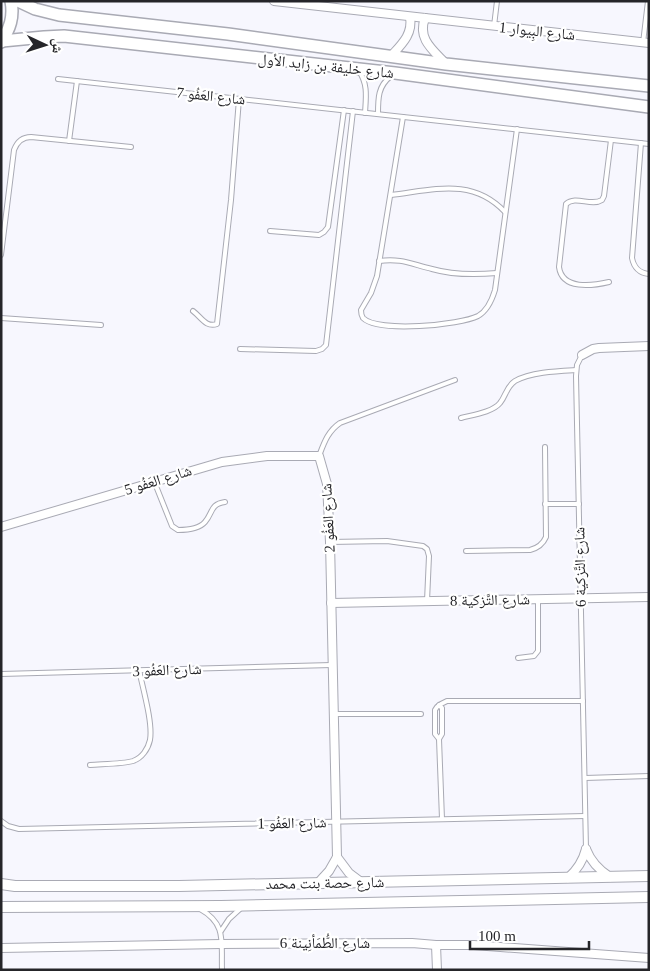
<svg xmlns="http://www.w3.org/2000/svg" width="650" height="971" viewBox="0 0 650 971" font-family="'Times New Roman','Noto Naskh Arabic',serif">
<style>
.lines{fill:none;stroke-linecap:round;stroke-linejoin:round}
.service-casing{stroke:#a9aab4;stroke-width:6}
.minor-casing{stroke:#a9aab4;stroke-width:10}
.tertiary-casing{stroke:#a9aab4;stroke-width:12}
.secondary-casing{stroke:#a9aab4;stroke-width:14}
.service{stroke:#fff;stroke-width:4}
.minor{stroke:#fff;stroke-width:8}
.tertiary{stroke:#fff;stroke-width:10}
.secondary{stroke:#fff;stroke-width:11}
.labels{text-anchor:middle;dominant-baseline:central;stroke-width:4.5;stroke-linejoin:round;paint-order:stroke}
.street-label{font-size:15px;fill:#252529;stroke:#fff}
</style>
<rect width="100%" height="100%" fill="#f7f7fe"/>
<g class="lines">
<g class="service-casing">
<g id="service">
<path d="M 494,26 L 497,1"/>
<path d="M 643,43 L 648,1"/>
<path d="M 359,71 C 368,84 366,97 365,113"/>
<path d="M 58,79 L 649,144"/>
<path d="M 378,114 C 378,98 378,86 391,76"/>
<path d="M 403,117 L 377,276 L 371,293 L 361,310 C 361,314 361,315 363,318 C 378,333 460,325 478,316 C 487,311 492,300 495,290 L 517,129"/>
<path d="M 69,141 L 77,81"/>
<path d="M 641,143 L 632,258 C 634,268 639,273 649,274"/>
<path d="M 391,195 C 434,190 472,177 505,212"/>
<path d="M 270,231 L 319,235 L 324,232 L 328,227 L 344,110"/>
<path d="M 1,255 L 14,150 C 17,142 22,137 31,137 L 131,147"/>
<path d="M 379,261 C 401,258 411,264 432,269 C 453,275 475,275 497,273"/>
<path d="M 609,282 C 592,286 562,290 559,267 L 566,204 C 576,195 591,207 602,200 L 604,196 L 611,140"/>
<path d="M 193,311 C 201,317 206,328 217,324 L 231,200 L 239,99"/>
<path d="M 1,318 L 101,325"/>
<path d="M 240,349 L 316,351 L 322,349 L 326,345 L 353,111"/>
<path d="M 582,355 L 577,365 L 576,376 L 586,849"/>
<path d="M 461,418 C 472,415 493,412 500,403 C 506,396 506,387 515,381 C 531,372 558,371 576,370"/>
<path d="M 319,456 C 324,443 328,431 340,423 L 455,380"/>
<path d="M 154,481 L 172,526 L 178,530 C 187,530 199,529 205,522 C 213,513 210,504 225,502"/>
<path d="M 545,504 L 579,504"/>
<path d="M 330,542 L 387,541 L 423,546 L 427,549 L 429,556 L 427,601"/>
<path d="M 466,551 L 530,550 C 538,548 543,544 546,537 L 545,447"/>
<path d="M 518,658 L 534,656 L 538,651 L 538,599"/>
<path d="M 1,674 L 332,665"/>
<path d="M 333,714 L 421,714"/>
<path d="M 439,739 L 442,734 L 442,708 L 439,705"/>
<path d="M 90,765 C 102,764 123,764 133,761 C 142,758 148,749 150,740 C 153,723 143,689 139,670"/>
<path d="M 585,778 L 649,776"/>
<path d="M 442,819 L 439,739 L 435,734 L 435,710 L 437,707 L 441,704 L 447,701 L 583,701"/>
<path d="M 1,821 L 8,826 L 19,829 L 585,816"/>
<path d="M 200,909 C 227,924 221,942 222,970"/>
<path d="M 221,931 L 229,919 L 241,908"/>
</g>
</g>
<g class="minor-casing">
<g id="minor">
<path d="M 274,1 L 649,43"/>
<path d="M 425,18 C 417,39 433,50 446,64"/>
<path d="M 391,56 C 402,44 413,34 410,17"/>
<path d="M 582,355 L 593,349 L 599,348 L 649,346"/>
<path d="M 1,527 L 222,462 L 267,456 L 319,456 L 327,484 L 330,542 L 337,857 L 329,871 L 318,883"/>
<path d="M 331,603 L 649,597"/>
<path d="M 586,849 C 591,862 599,870 610,877"/>
<path d="M 337,857 L 349,873 L 361,882"/>
<path d="M 568,878 C 577,870 583,861 586,849"/>
<path d="M 436,945 L 437,970"/>
<path d="M 1,948 L 221,944 L 412,943 L 436,945 L 474,945 L 649,958"/>
</g>
</g>
<g class="tertiary-casing">
<g id="tertiary">
<path d="M 1,884 L 15,886 L 179,886 L 649,876"/>
<path d="M 1,907 L 221,906 L 649,897"/>
</g>
</g>
<g class="secondary-casing">
<g id="secondary">
<path d="M 18,1 L 35,9 L 59,15 L 228,34 L 446,64 L 649,86"/>
<path d="M 2,41 L 44,37 L 64,36 L 395,73 L 649,107"/>
<path d="M 1,42 C 10,29 14,17 11,1"/>
</g>
</g>
<use href="#service" class="service"/>
<use href="#minor" class="minor"/>
<use href="#tertiary" class="tertiary"/>
<use href="#secondary" class="secondary"/>
</g>
<g class="labels">
<g class="street-label">
<text transform="translate(537 31) rotate(6)">شارع البِيوار 1</text>
<text transform="translate(326 66) rotate(6)">شارع خليفة بن زايد الأول</text>
<text transform="translate(211 96) rotate(6)">شارع العَفُو 7</text>
<text transform="translate(158 480) rotate(-17)">شارع العَفُو 5</text>
<text transform="translate(328 518) rotate(-93)">شارع العَفُو 2</text>
<text transform="translate(580 567) rotate(-91)">شارع التَّزكية 6</text>
<text transform="translate(490 600) rotate(-1)">شارع التَّزكية 8</text>
<text transform="translate(167 670) rotate(-2)">شارع العَفُو 3</text>
<text transform="translate(292 823) rotate(-1)">شارع العَفُو 1</text>
<text transform="translate(325 883) rotate(-1)">شارع حصة بنت محمد</text>
<text x="325" y="943">شارع الطُّمَأنِينة 6</text>
</g>
</g>
<rect width="650" height="971" fill="none" stroke="#252529" stroke-width="5"/>
<g transform="translate(45 45) rotate(94)" stroke="#ffffff" stroke-width="4" paint-order="stroke">
<path d="M0-4L9 19L0 12L-9 19Z" fill="#252529"/>
<text y="-8" font-size="14" font-weight="bold" text-anchor="middle" fill="#252529">ش</text>
</g>
<path d="M470 941v8h119v-8" fill="none" stroke="#252529" stroke-width="2.5"/>
<text x="478" y="941" font-size="15" fill="#252529" stroke="#ffffff" stroke-width="4" paint-order="stroke">100 m</text>
</svg>
